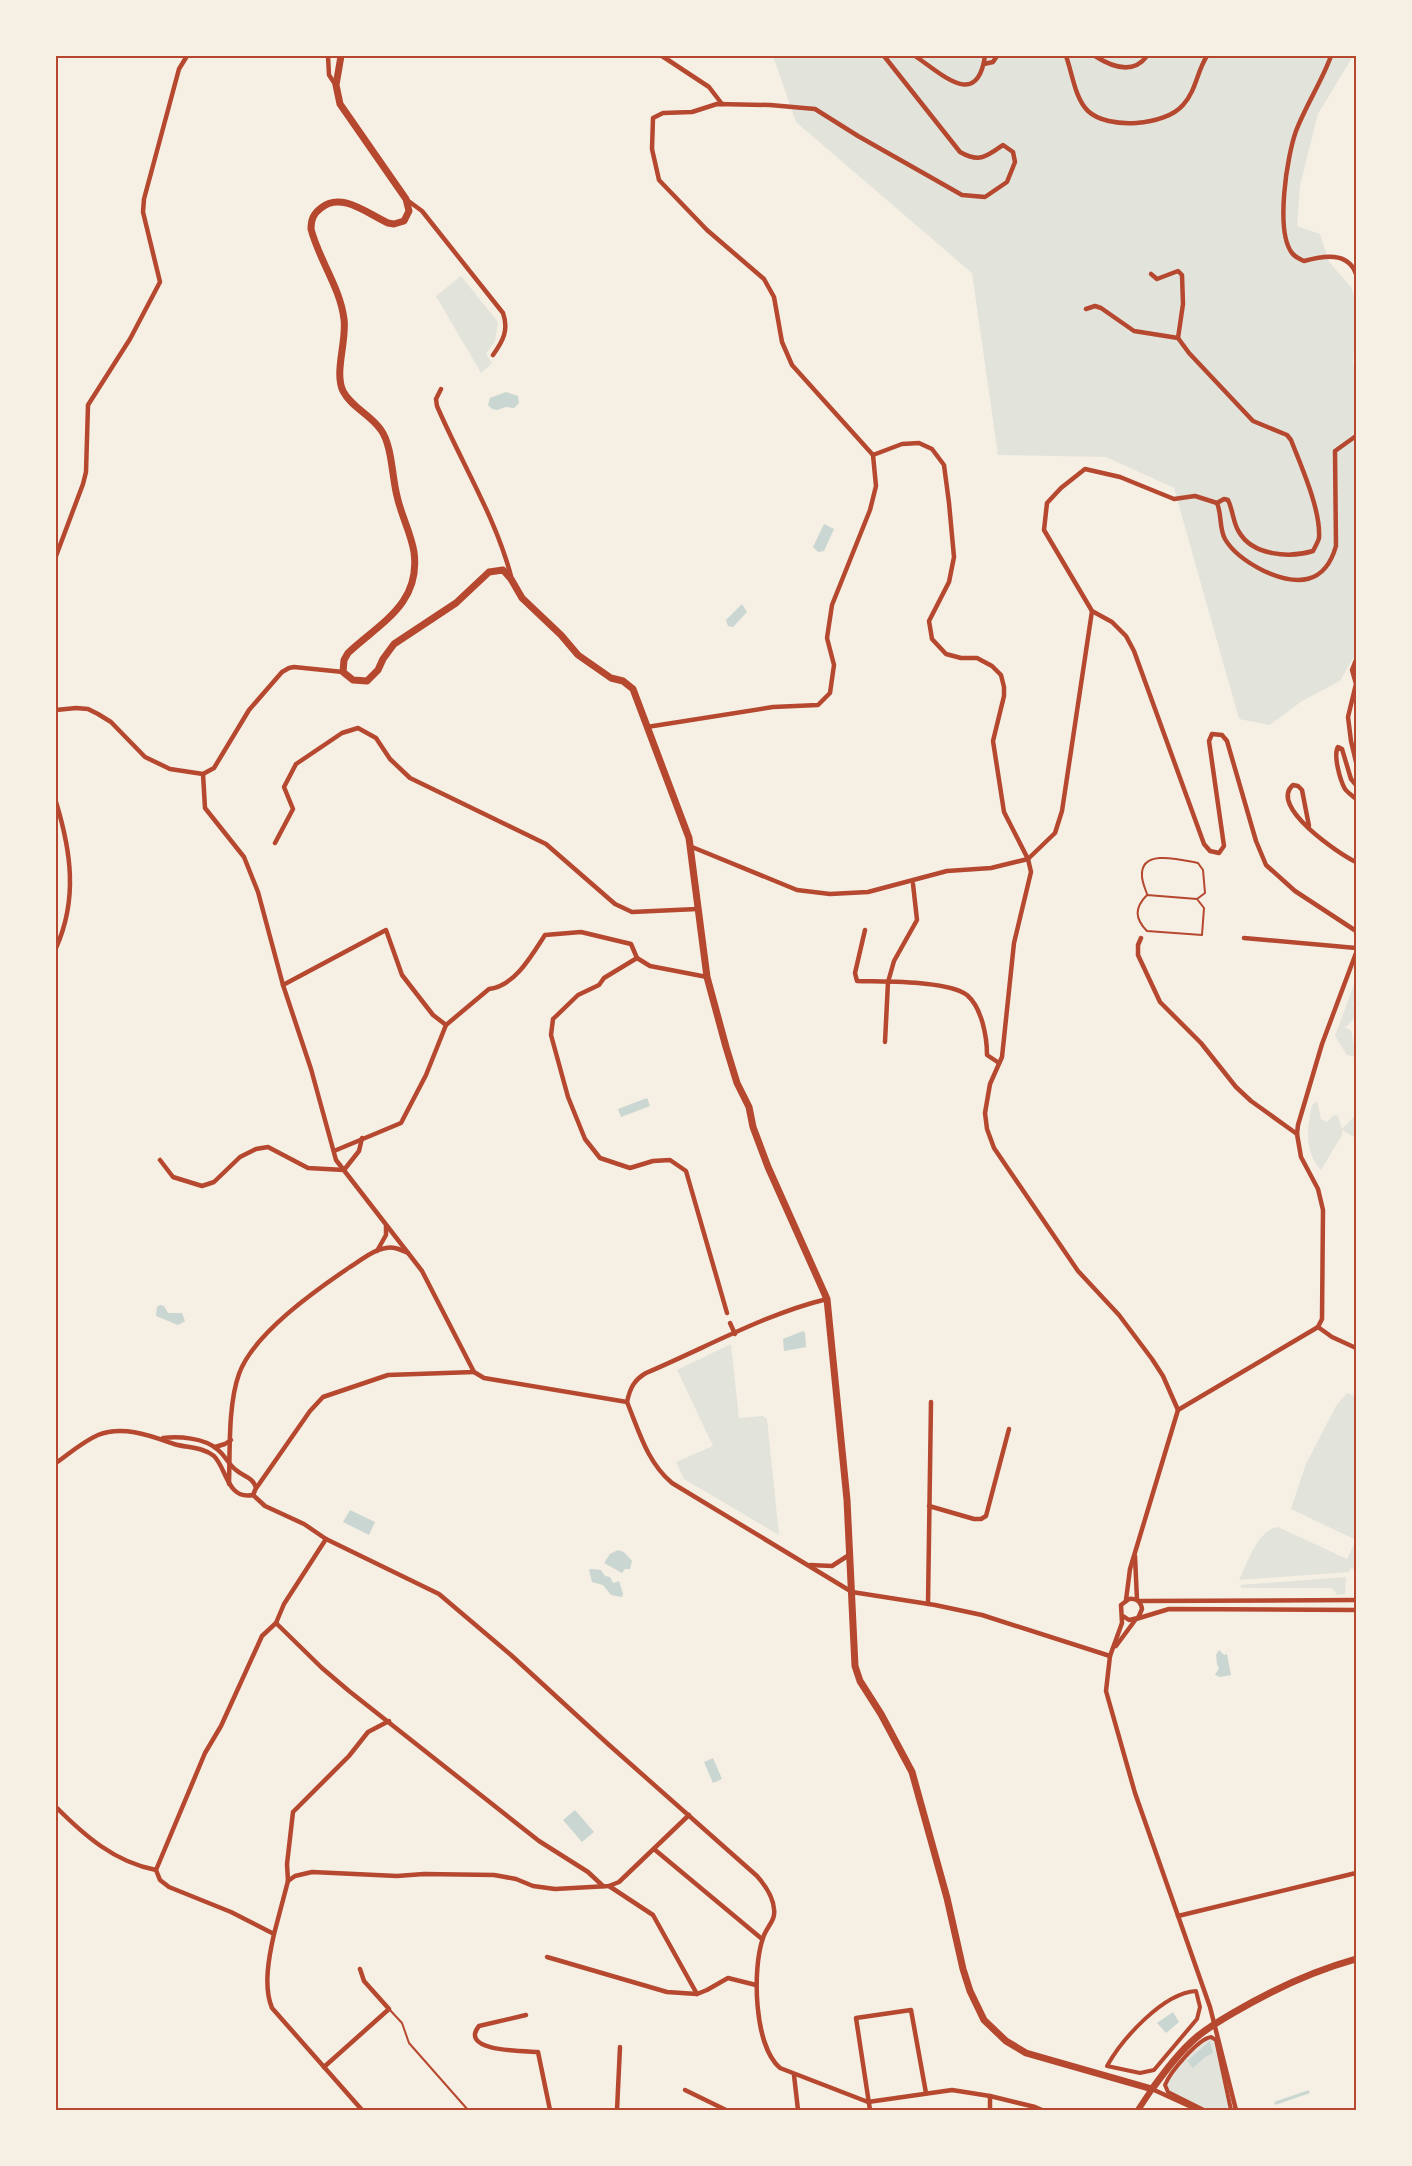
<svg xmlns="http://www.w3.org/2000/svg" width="1412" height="2166" viewBox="0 0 1412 2166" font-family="Barlow,sans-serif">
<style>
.green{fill:#e2e4dc}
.water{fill:#c9d6d2}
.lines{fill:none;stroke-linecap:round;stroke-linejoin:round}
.stream{stroke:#c9d6d2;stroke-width:3}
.service{stroke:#b5482f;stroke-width:2}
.pedestrian{stroke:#b5482f;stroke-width:4}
.minor{stroke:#b5482f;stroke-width:4.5}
.tertiary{stroke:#b5482f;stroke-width:6}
.secondary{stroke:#b5482f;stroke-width:7}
.neatline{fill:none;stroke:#b5482f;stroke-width:2}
</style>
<rect width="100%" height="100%" fill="#f6efe4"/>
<g class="green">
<path d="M 773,56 L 1353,56 L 1318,114 L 1300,186 L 1297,226 L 1320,234 L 1329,262 L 1351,287 L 1356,303 L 1353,364 L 1356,372 L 1356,653 L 1340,681 L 1302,701 L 1270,725 L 1239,719 L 1174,488 L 1106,457 L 998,455 L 972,273 L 796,122 Z"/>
<path d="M 461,276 L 498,322 L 495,341 L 486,354 L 492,363 L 481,373 L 436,296 Z"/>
<path d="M 1356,979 L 1356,998 L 1353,1002 L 1356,1016 L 1345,1028 L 1351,1030 L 1356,1057 L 1347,1055 L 1335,1036 Z"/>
<path d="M 1317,1101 L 1321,1119 L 1327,1122 L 1334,1115 L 1338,1116 L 1342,1129 L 1356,1115 L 1356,1138 L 1342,1130 L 1342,1135 L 1321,1170 C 1304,1151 1307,1128 1312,1105 Z"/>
<path d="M 731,1344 L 739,1418 L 763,1416 L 767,1419 L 779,1535 L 684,1479 L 676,1462 L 713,1446 L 677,1370 Z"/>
<path d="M 1347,1393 L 1356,1397 L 1356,1570 L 1351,1568 L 1349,1572 L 1239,1580 C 1247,1564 1258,1529 1278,1527 L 1347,1559 L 1356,1540 L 1291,1509 L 1306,1464 L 1336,1406 Z"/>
<path d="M 1346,1577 L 1345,1594 L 1337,1595 L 1332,1588 L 1242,1588 L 1240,1585 Z"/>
<path d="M 1214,2038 L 1231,2110 L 1204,2110 L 1168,2092 L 1167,2080 C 1179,2065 1193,2040 1214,2038 Z"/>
</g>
<g class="water">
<path d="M 506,392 L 518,396 L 519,403 L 514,408 L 506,407 L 497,410 L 492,409 L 488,405 L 490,398 Z"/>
<path d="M 824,524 L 834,529 L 824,551 L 818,552 L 813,547 Z"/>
<path d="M 742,604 L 747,612 L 733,627 L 728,626 L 726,620 Z"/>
<path d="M 647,1098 L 650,1106 L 621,1117 L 618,1109 Z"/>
<path d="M 160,1305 L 164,1306 L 168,1313 L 182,1313 L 185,1321 L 178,1325 L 156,1316 L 157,1307 Z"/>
<path d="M 803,1331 L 805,1333 L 806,1347 L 784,1351 L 783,1339 Z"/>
<path d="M 350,1510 L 375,1522 L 369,1535 L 343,1522 Z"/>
<path d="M 618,1550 L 624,1552 L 632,1561 L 630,1569 L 625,1569 L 622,1573 L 604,1563 L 610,1554 Z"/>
<path d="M 591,1569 L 601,1570 L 605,1576 L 610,1577 L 613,1583 L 619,1581 L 623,1594 L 622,1597 L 611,1595 L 603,1585 L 592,1582 L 589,1570 Z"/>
<path d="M 1219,1650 L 1224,1655 L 1227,1654 L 1231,1675 L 1220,1677 L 1215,1675 L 1219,1668 L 1217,1664 L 1216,1655 Z"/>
<path d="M 713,1758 L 722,1779 L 713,1783 L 704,1762 Z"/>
<path d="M 575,1810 L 594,1832 L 582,1842 L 563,1820 Z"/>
<path d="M 1173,2012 L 1179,2022 L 1166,2033 L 1157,2023 Z"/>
<path d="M 1210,2041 L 1213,2053 L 1205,2057 L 1193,2068 L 1187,2061 Z"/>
</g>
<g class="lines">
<path class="stream" d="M 1276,2103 L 1308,2092"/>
<g class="service">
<path d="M 1147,894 C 1145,888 1142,882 1142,876 C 1140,848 1182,860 1198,863 L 1203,870 L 1205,893 L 1197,899"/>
<path d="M 1147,895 L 1197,899 L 1204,908 L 1202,935 L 1147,931 C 1135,919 1134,908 1147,895 Z"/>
<path d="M 389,2009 L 402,2023 L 409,2043 L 468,2110"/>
</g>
<g class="pedestrian">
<path d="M 1196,1991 L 1200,2007 L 1197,2019 L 1154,2070 L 1140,2073 L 1107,2066 C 1122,2039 1163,1993 1196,1991 Z"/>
<path d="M 1204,2110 L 1168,2092 L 1165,2085 C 1170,2072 1198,2039 1211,2037 L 1216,2040 L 1231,2110"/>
</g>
<g class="minor">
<path d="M 328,56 L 329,75 L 335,84"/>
<path d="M 662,56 L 709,87 L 722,104"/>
<path d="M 915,56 C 942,74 977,110 985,56"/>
<path d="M 1066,56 C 1072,72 1075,99 1088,111 C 1108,130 1165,126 1183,105 C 1196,91 1197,71 1207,56"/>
<path d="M 1095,56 C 1112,67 1133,75 1147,56"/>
<path d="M 1331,56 C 1322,81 1306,105 1296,131 C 1287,156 1275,231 1292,253 C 1295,257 1300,259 1304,261 C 1323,256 1348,251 1356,274"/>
<path d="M 984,64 L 993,62 L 997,56"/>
<path d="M 407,200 L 422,211 L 503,313 C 509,330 503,341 493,355"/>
<path d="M 1151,274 L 1157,279 L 1178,271 L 1182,275 L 1183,304 L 1178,338"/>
<path d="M 1086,309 L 1095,306 L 1101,308 L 1134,331 L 1178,338 L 1189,353 L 1253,421 L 1287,435 L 1291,440 C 1301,466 1321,510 1319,538 C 1318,542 1315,547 1313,551 C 1290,558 1253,556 1239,532 C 1233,523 1233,510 1228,500 L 1224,499 L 1217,503"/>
<path d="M 441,389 L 436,399 L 437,406 C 461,462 495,516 511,576"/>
<path d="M 1356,436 L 1335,451 L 1336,546 C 1325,585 1297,586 1264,571 C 1250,564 1233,553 1225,539 C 1219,528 1222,515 1217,503 L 1195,496 L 1174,499 L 1120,477 L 1085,469 L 1061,488 L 1047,503 L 1044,530 L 1092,611 L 1112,622 L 1126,636 L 1134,651 L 1204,844 L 1210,851 L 1219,853 L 1224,846 L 1209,741 L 1212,734 L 1222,735 L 1227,741 L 1256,841 L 1266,865 L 1295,891 L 1356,931"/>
<path d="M 873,455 L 902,444 L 919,443 L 932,449 L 944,465 L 949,503 L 954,557 L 949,582 L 929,621 L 932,639 L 946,654 L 961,658 L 977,658 L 992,666 L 1001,675 L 1004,687 L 1004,696 L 993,741 L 1004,812 L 1028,859 L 1031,872 L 1014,943 L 1002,1057 L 990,1084 L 985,1113 L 987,1129 L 994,1148 L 1078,1271 L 1119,1315 L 1152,1359 L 1163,1376 L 1178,1410 L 1130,1569 L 1126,1600"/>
<path d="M 873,455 L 792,365 L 782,342 L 774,297 L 764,279 L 707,230 L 659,180 L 652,149 L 653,118 L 663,113 L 692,112 L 717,104 L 770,105 L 815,109 L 858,136 L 962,195 L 985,197 L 1007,182 L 1015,162 L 1013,152 L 1003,145 C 986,157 979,163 960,152 L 884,56"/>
<path d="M 56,556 L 83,484 L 86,472 L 88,405 L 130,339 L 160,282 L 143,212 L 144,199 L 179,69 L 187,56"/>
<path d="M 1356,660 L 1352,670 L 1356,684 L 1348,717 L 1351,741 L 1356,762"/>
<path d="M 56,710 L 76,708 L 88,709 L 98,714 L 111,722 L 145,757 L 170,769 L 203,774 L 214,768 L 249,710 L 282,672 L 289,668 L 294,667 L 343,672"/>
<path d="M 647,727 L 773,707 L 818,705 L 830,693 L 834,665 L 827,638 L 832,605 L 870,510 L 876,486 L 873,455"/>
<path d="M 203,774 L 205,808 L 244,857 L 258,892 L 283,985 L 311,1069 L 336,1160 L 422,1271 L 474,1372 L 484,1378 L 627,1402"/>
<path d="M 1356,785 L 1351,779 L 1342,749 L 1338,747 C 1333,755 1340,780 1345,789 C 1348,793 1353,796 1356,799"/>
<path d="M 56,802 C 71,851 78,899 56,948"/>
<path d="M 1309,826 L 1302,790 L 1298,786 L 1293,785 C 1268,806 1339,854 1356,862"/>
<path d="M 275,843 L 293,809 L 284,787 L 296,764 L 342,733 L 358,728 L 376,738 L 390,759 L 410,778 L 546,844 L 615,904 L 632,912 L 697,909"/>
<path d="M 692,847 L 797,890 L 830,894 L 868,892 L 947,871 L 991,868 L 1028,859 L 1055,833 L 1062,811 L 1092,611"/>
<path d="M 865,930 L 855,973 L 857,981 C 883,982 947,980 967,995 C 982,1008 987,1037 987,1055 L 999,1063"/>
<path d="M 1141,938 L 1138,945 L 1138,955 L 1160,1002 L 1201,1043 L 1236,1087 L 1251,1101 L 1297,1134"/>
<path d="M 1244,938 L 1356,948"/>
<path d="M 637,958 L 604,978 L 599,985 L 578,995 L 553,1019 L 551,1035 L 568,1097 L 585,1139 L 600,1158 L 630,1168 L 653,1161 L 670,1160 L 686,1171 L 727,1313"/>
<path d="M 283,985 L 386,930 L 402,975 L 433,1015 L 446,1025"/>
<path d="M 885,1042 L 888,982 L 894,961 L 917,920 L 913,884"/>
<path d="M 334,1151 L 401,1123 L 426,1075 L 446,1025 L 489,989 C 515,986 532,955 545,935 L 581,932 L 631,944 L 637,958 L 650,966 L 707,977"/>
<path d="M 160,1160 L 173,1177 L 202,1186 L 214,1182 L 240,1157 L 256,1149 L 268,1147 L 308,1168 L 344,1170 L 359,1151 L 362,1138"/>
<path d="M 377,1251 L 386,1235 L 386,1226"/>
<path d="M 730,1323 L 735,1334"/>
<path d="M 1318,1327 L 1332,1337 L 1356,1348"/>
<path d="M 627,1402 C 639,1431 647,1462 672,1483 L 852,1592 L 935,1605 L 982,1615 L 1110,1656"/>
<path d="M 627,1402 C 630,1388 634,1380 646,1373 C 705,1348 765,1314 827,1299"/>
<path d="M 1178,1410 L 1313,1330 L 1318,1327 L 1322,1319 L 1323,1210 L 1318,1189 L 1301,1157 L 1297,1134 L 1298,1125 L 1322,1044 L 1356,953"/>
<path d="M 215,1447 L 225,1444 L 231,1440"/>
<path d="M 56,1463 C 69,1454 82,1442 98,1435 C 123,1425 151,1436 174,1444 C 188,1448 203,1447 214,1456 C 227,1469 227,1500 253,1495 L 256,1488 C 253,1477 244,1477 236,1470 C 228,1464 225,1455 217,1449 C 204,1438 179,1436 163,1438"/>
<path d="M 229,1484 C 230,1452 228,1404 239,1374 C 253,1334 316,1290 350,1267 C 361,1260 373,1250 386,1248 C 394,1246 401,1250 408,1253"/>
<path d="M 257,1487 L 310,1411 L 323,1397 L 388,1375 L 474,1372"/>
<path d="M 253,1495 L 265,1506 L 304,1524 L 326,1539 L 439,1594 L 511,1655 L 608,1744 L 757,1876 C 765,1885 773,1896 774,1909 C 776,1921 766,1927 763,1938 C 752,1969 754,2046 780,2068 L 868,2102 L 952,2090 L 990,2096 L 1035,2107 L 1042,2110"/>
<path d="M 929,1506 L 974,1519 L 981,1519 L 986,1516 L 1009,1429"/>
<path d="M 1135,1556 L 1137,1600"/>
<path d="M 810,1565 L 832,1566 L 849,1555"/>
<path d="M 1139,1601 L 1356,1600"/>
<path d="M 928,1604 L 931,1402"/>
<path d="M 1123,1616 L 1129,1620 L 1138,1618 L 1142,1609 C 1141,1602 1136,1598 1129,1599 L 1121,1605 L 1122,1623 L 1110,1656 L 1106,1691 L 1135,1793 L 1210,2007 L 1236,2110"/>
<path d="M 276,1623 L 322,1668 L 349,1691 L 539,1841 L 588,1872 L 603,1886"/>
<path d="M 1116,1646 L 1136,1619 L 1169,1609 L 1356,1610"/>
<path d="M 56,1807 C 84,1835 114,1862 156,1870 L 160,1880 L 169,1887 L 231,1912 L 274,1934 C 269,1956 263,1987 272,2008 L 362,2110"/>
<path d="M 654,1849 L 762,1939"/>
<path d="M 156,1870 L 205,1753 L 221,1726 L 262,1636 L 276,1623 L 284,1604 L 326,1539"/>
<path d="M 288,1881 L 295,1876 L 312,1872 L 397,1876 L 424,1874 L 494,1875 L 516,1879 L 533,1886 L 555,1889 L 609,1886 L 619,1882 L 689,1815"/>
<path d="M 609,1886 L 653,1915 L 697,1994 L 707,1990 L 728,1978 L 756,1985"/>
<path d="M 1178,1916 L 1356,1873"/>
<path d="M 274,1934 L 288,1881 L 287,1864 L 293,1812 L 349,1756 L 368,1732 L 389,1721"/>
<path d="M 547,1957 L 667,1992 L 697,1994"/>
<path d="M 526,2015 L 479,2026 C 458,2052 525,2051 538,2052 L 550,2110"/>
<path d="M 324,2067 L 389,2009 L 364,1981 L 360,1969"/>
<path d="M 794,2075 L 798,2110"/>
<path d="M 1152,2089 L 1198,2110"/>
<path d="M 685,2090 L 726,2110"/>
<path d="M 617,2110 L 620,2047"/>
<path d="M 870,2110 L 856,2018 L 911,2010 L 926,2093"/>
<path d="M 990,2110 L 990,2096"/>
</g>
<path class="tertiary" d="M 1138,2110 L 1152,2089"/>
<path class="secondary" d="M 341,56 L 336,85 L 340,104 L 406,199 L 409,211 L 404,221 L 394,224 L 388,223 C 368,214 341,191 321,208 C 313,214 311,220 311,229 C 319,260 340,287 344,319 C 347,341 334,372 343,391 C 351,407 371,415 381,430 C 392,445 392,477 397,496 C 401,515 411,533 414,552 C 421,604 380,623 348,653 L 344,660 L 343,672 L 353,680 L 367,681 L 378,670 L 383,659 L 394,644 L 456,603 L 489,572 L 503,570 L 511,579 L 522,598 L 561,635 L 578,655 L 611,678 L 623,681 L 633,689 L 689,838 L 707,977 L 726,1047 L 737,1083 L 749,1107 L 753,1127 L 768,1167 L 827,1299 L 847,1500 L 855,1666 L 860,1681 L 881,1714 L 912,1772 L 947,1898 L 963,1969 L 970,1991 L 984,2020 L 1006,2041 L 1026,2053 L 1152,2089 C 1166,2070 1180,2051 1198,2036 C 1209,2027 1221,2020 1233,2013 C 1272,1990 1313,1971 1356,1959"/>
</g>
<rect width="1412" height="2166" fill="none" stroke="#f6efe4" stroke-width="114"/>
<rect x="57" y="57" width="1298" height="2052" class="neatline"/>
</svg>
